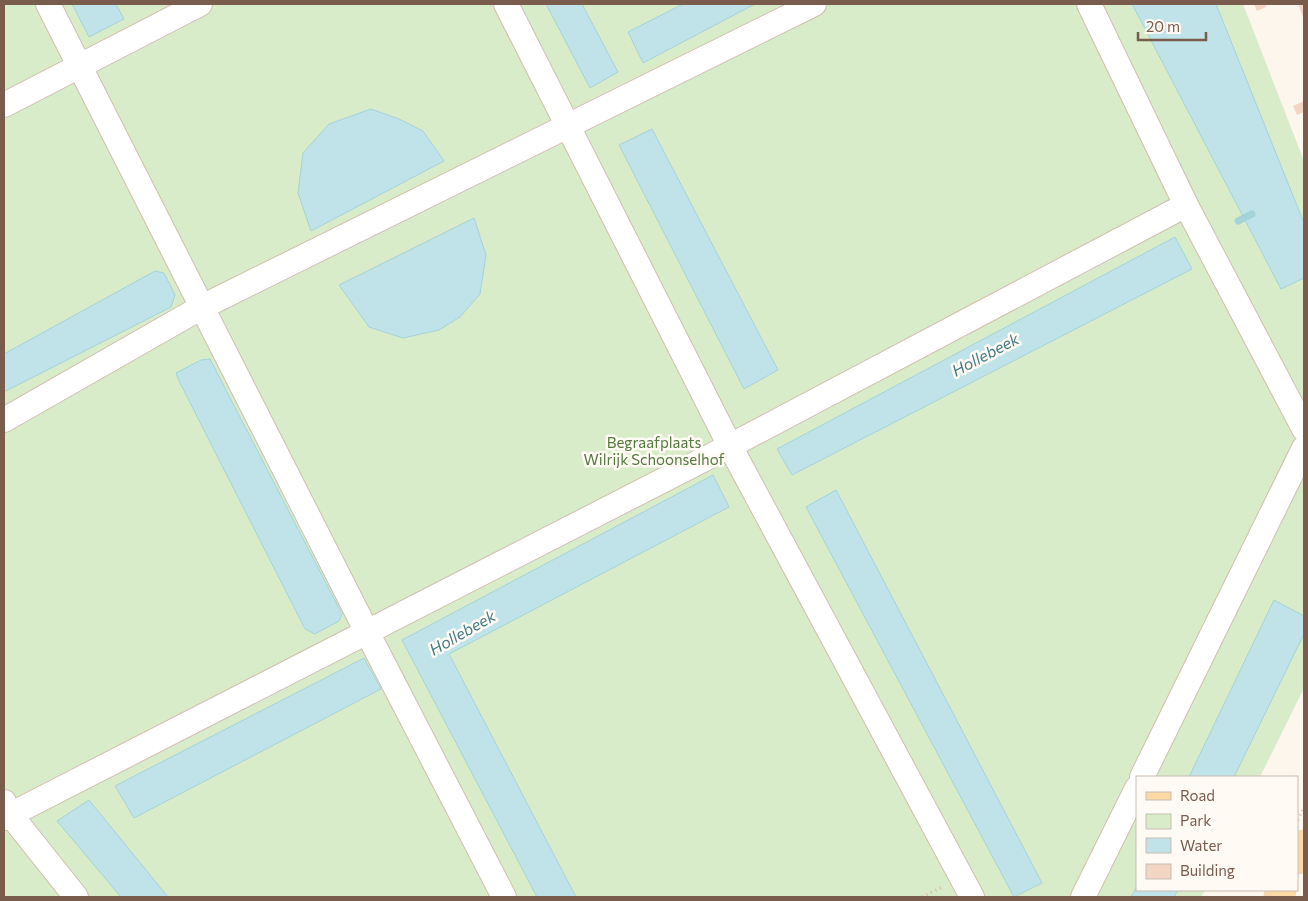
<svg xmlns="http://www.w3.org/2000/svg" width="1308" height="901" viewBox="0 0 1308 901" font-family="Commissioner,sans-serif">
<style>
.green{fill:#d8ecc9}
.water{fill:#bfe3e8;stroke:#a5d3da}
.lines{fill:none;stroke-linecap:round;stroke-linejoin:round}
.stream{stroke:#a5d3da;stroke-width:7}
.building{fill:#f3d5c3}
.minor-casing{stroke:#d1beb0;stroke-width:26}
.major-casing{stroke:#dad1cd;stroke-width:29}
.path{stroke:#d9b8a5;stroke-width:3;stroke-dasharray:1 4;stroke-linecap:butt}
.minor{stroke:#fff;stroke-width:24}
.major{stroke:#fbd9a5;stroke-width:28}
.labels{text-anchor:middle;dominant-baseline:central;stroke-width:5;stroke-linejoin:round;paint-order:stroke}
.park-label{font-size:15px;fill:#537a41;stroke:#fffaf3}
.water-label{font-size:16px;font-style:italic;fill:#437c86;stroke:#fffaf3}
</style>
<rect width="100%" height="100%" fill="#fdf6ec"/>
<path class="green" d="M 4,4 L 1243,4 L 1304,161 L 1304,688 L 1260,777 L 1137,777 L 1137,890 L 1205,890 L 1201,897 L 4,897 Z"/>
<g class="water">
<path d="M 72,4 L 116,4 L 124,19 L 89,37 Z"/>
<path d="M 546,4 L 582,4 L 618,72 L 590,88 Z"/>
<path d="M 683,4 L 755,4 L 643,63 L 628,32 Z"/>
<path d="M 1132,4 L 1216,4 L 1304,223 L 1304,278 L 1281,289 Z"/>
<path d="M 371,109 L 399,119 L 423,131 L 444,161 L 311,231 L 298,193 L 303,153 L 329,124 Z"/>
<path d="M 652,129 L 778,370 L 744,389 L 619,145 Z"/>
<path d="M 474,218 L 486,255 L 480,294 L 460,317 L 439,330 L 403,338 L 369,327 L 339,285 Z"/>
<path d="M 1175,237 L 1192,269 L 792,475 L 777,449 Z"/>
<path d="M 155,271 L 164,273 L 175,295 L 171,307 L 4,392 L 4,354 Z"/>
<path d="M 210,359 L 342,614 L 339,621 L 315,634 L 305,629 L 178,379 L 176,373 L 201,360 Z"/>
<path d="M 713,475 L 729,507 L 449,654 L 576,897 L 537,897 L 402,640 Z"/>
<path d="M 836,490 L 1042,883 L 1014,897 L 806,507 Z"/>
<path d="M 1274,600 L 1304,616 L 1304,634 L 1234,777 L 1189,777 Z"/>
<path d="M 364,658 L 381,689 L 134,818 L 115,786 Z"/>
<path d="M 89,800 L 168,897 L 121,897 L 57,821 Z"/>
<path d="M 1137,886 L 1137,890 L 1178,890 L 1174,897 L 1131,897 Z"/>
</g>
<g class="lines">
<path class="stream" d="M 1238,221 L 1252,214"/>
</g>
<g class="building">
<path d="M 1254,4 L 1265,4 L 1266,7 L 1257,11 Z"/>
<path d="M 1298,4 L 1304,4 L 1304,20 Z"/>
<path d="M 1304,101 L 1304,112 L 1297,115 L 1293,106 Z"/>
</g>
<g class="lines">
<g class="minor-casing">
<g id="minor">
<path d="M 48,4 L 367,632 L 504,897"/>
<path d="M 506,4 L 730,446 L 972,897"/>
<path d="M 1089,4 L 1186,205 L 1304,429"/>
<path d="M 4,105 L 200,4"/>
<path d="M 4,420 L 202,307 L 814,4"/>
<path d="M 1142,777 L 1304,448"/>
<path d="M 4,802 L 10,814 L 76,897"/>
<path d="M 4,818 L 730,446 L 1186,205"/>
<path d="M 1083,897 L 1137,788"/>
</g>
</g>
<g class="major-casing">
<g id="major">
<path d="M 1297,860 L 1304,844"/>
<path d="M 1278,897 L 1282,890"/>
</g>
</g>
<g class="path">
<path d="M 1298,820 L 1304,807"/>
<path d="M 922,897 L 942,887"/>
</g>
<use href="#minor" class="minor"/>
<use href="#major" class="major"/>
</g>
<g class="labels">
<g class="park-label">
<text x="654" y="442">Begraafplaats<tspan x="654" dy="17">Wilrijk Schoonselhof</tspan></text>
</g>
<g class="water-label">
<text transform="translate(985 354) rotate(-28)">Hollebeek</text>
<text transform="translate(462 632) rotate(-30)">Hollebeek</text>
</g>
</g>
<rect width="1308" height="901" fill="none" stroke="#7a5c4d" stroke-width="10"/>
<rect x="1136" y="776" width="162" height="115" fill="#fffaf3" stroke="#cabbb1"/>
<rect x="1146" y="792" width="25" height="8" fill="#fbd9a5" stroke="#cabbb1"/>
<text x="1180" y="801" font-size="15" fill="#7a5c4d">Road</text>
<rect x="1146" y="814" width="25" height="15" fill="#d8ecc9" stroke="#cabbb1"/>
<text x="1180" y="826" font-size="15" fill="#7a5c4d">Park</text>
<rect x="1146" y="838" width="25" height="15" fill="#bfe3e8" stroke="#cabbb1"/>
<text x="1180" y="851" font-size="15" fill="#7a5c4d">Water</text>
<rect x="1146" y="864" width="25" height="15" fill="#f3d5c3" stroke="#cabbb1"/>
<text x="1180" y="876" font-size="15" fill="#7a5c4d">Building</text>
<path d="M1138 32v8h68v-8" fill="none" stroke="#7a5c4d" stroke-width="2.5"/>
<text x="1146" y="32" font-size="15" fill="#7a5c4d" stroke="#fffaf3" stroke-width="4" paint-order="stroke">20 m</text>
</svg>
